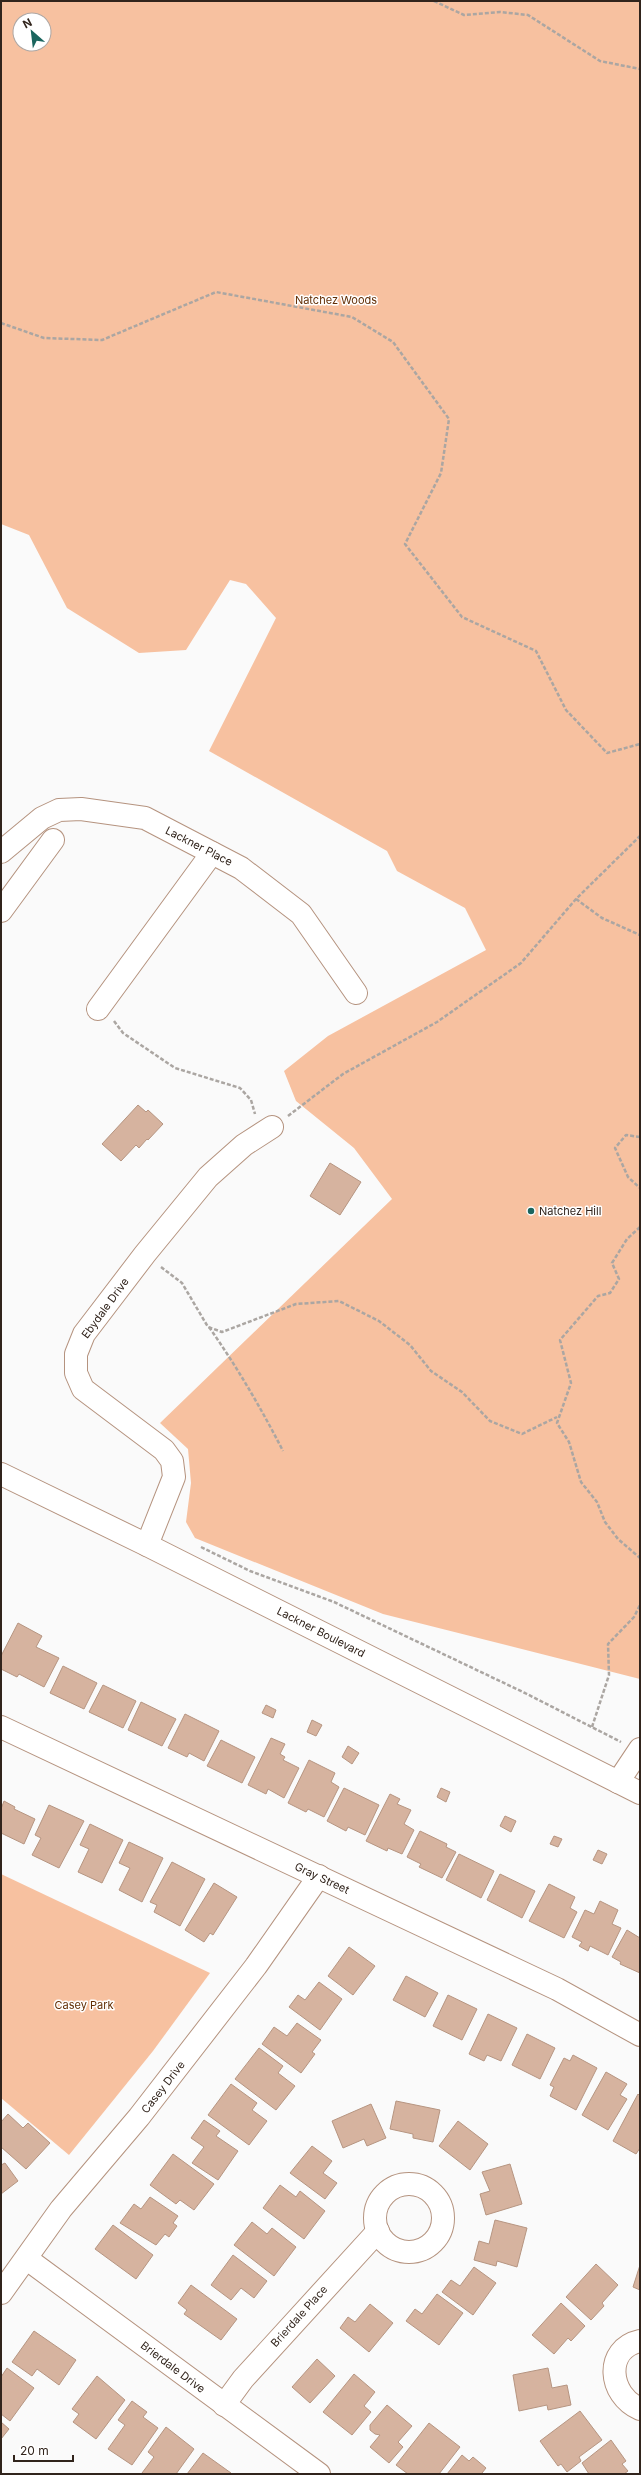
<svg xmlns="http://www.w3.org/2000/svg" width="641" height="2475" viewBox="0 0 641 2475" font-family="Inter,sans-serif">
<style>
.green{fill:#f7c1a0;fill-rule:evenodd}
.building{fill:#d6b39f;stroke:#b69581}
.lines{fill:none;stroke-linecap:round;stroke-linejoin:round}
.minor-casing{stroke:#b5937f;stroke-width:24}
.major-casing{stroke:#b5937f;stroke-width:24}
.path{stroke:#aba6a2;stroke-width:2.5;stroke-dasharray:4 2;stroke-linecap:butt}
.minor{stroke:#fff;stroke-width:22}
.major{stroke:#fff;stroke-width:22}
.poi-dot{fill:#1a655e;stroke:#fff;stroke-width:1.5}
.labels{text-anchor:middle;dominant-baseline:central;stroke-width:3;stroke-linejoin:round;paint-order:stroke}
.park-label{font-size:11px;fill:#622e05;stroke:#fff}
.street-label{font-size:11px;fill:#31241c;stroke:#fff}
.poi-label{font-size:11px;fill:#31241c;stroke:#fff;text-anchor:start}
</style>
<rect width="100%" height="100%" fill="#fafafa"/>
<g class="green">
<path d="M 1,1 L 640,1 L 640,1679 L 383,1614 L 195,1538 L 186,1522 L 191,1483 L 188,1449 L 160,1423 L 392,1199 L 354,1148 L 296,1101 L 284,1071 L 328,1036 L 486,950 L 465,908 L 397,871 L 387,851 L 209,751 L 276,618 L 246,584 L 230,580 L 186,650 L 139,653 L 67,608 L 29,535 L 1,524 ZM 20,20 L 44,20 L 44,44 L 20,44 Z"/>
<path d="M 1,1874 L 210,1973 L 153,2051 L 69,2155 L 1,2098 Z"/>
</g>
<g class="building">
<path d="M 138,1105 L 146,1112 L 148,1110 L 163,1124 L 148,1140 L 147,1139 L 139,1148 L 136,1145 L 121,1161 L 102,1144 Z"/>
<path d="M 330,1163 L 361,1182 L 340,1215 L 310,1196 Z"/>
<path d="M 18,1623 L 42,1636 L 36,1647 L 59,1658 L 44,1687 L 19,1674 L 17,1677 L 1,1669 L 1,1656 Z"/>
<path d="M 63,1666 L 97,1683 L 84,1709 L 50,1693 Z"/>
<path d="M 103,1685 L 136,1701 L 123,1728 L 89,1712 Z"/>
<path d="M 141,1702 L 176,1719 L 162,1746 L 128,1730 Z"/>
<path d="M 266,1705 L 276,1710 L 273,1718 L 262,1713 Z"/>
<path d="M 185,1714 L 219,1731 L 204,1761 L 189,1753 L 187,1757 L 168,1748 Z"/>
<path d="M 312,1720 L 322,1725 L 316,1736 L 307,1732 Z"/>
<path d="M 271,1738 L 285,1744 L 280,1754 L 285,1757 L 283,1760 L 299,1768 L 284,1798 L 268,1789 L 266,1794 L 248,1785 Z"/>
<path d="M 221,1740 L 255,1757 L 242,1783 L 207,1766 Z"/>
<path d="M 348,1746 L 359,1753 L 352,1764 L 342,1757 Z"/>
<path d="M 309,1760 L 335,1773 L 331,1782 L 339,1787 L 324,1817 L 308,1809 L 306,1812 L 288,1803 Z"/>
<path d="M 344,1788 L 379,1805 L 365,1835 L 348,1827 L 346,1831 L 327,1821 Z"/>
<path d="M 441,1788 L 450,1792 L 446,1802 L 437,1797 Z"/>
<path d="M 390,1794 L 400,1799 L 397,1804 L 411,1810 L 404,1824 L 414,1830 L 402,1854 L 388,1848 L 387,1851 L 366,1841 Z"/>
<path d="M 4,1801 L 15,1807 L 14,1809 L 35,1819 L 24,1844 L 1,1833 L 1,1809 Z"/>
<path d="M 49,1805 L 84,1821 L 59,1868 L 32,1855 L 41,1838 L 35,1835 Z"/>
<path d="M 505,1816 L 516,1821 L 511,1832 L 500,1826 Z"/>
<path d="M 90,1824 L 123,1840 L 102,1883 L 78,1872 L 89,1849 L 80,1845 Z"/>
<path d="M 420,1831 L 447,1844 L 446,1847 L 456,1852 L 442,1878 L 419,1867 L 421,1864 L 407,1857 Z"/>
<path d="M 554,1836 L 562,1839 L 558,1847 L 550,1844 Z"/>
<path d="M 129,1842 L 163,1858 L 142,1902 L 119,1890 L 130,1868 L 119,1863 Z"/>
<path d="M 598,1850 L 607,1854 L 602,1864 L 593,1860 Z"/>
<path d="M 459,1854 L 494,1871 L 481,1898 L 446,1880 Z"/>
<path d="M 172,1862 L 205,1879 L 180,1926 L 154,1912 L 157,1905 L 150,1902 Z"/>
<path d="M 500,1874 L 535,1891 L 522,1918 L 487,1900 Z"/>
<path d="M 214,1883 L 237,1897 L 213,1935 L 210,1933 L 204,1942 L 185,1930 Z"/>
<path d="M 549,1884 L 575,1897 L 570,1908 L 577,1912 L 564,1938 L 529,1921 Z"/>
<path d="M 600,1901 L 618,1910 L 612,1924 L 621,1928 L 608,1955 L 590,1946 L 588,1951 L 579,1946 L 582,1942 L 572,1937 L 585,1910 L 594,1914 Z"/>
<path d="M 627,1930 L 640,1938 L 640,1973 L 620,1964 L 621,1962 L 612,1957 Z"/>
<path d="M 349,1947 L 375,1966 L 353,1995 L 328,1976 Z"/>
<path d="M 406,1976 L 438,1993 L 425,2017 L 393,2000 Z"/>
<path d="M 319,1982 L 342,1999 L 320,2030 L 289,2007 L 298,1995 L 305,2000 Z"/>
<path d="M 448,1995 L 477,2009 L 462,2040 L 433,2026 Z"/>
<path d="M 488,2014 L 517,2028 L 501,2061 L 487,2055 L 484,2061 L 469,2054 Z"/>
<path d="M 297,2023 L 321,2040 L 312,2052 L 315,2054 L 301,2073 L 262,2044 L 274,2027 L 287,2036 Z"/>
<path d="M 527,2034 L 555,2048 L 540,2079 L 512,2065 Z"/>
<path d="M 259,2048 L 283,2066 L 278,2073 L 295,2086 L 276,2110 L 235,2079 Z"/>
<path d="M 573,2055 L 597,2068 L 576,2110 L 550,2096 L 554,2087 L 550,2085 L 564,2058 L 570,2061 Z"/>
<path d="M 606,2072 L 627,2084 L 620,2095 L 627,2099 L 608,2130 L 582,2115 Z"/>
<path d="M 231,2084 L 257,2103 L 252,2110 L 267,2121 L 249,2145 L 208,2115 Z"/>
<path d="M 638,2094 L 640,2096 L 640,2148 L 636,2154 L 613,2141 Z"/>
<path d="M 396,2101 L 440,2110 L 433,2142 L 413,2138 L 413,2134 L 390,2129 Z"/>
<path d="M 371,2104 L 386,2138 L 367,2146 L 364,2139 L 343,2148 L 332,2121 Z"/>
<path d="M 8,2114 L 23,2128 L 28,2123 L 50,2143 L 26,2169 L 1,2147 L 1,2122 Z"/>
<path d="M 204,2120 L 220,2131 L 216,2136 L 238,2151 L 218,2180 L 192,2163 L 204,2147 L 191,2138 Z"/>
<path d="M 458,2121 L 488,2144 L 470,2170 L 439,2146 Z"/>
<path d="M 312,2146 L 332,2161 L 323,2173 L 337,2183 L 325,2199 L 290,2173 Z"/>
<path d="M 173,2154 L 214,2184 L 194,2210 L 180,2200 L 176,2204 L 150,2185 Z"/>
<path d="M 5,2163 L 18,2181 L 1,2194 L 1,2165 Z"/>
<path d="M 510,2164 L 522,2204 L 486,2215 L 480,2194 L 490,2191 L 482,2172 Z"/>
<path d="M 280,2185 L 296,2197 L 300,2191 L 325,2211 L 304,2239 L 263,2208 Z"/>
<path d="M 150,2197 L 178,2216 L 173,2223 L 177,2226 L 169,2237 L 165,2234 L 156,2245 L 120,2223 L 134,2204 L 141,2209 Z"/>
<path d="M 495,2220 L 527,2228 L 517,2267 L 497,2261 L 496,2266 L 474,2260 L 479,2241 L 489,2244 Z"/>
<path d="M 252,2222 L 267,2234 L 272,2228 L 296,2247 L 274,2276 L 234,2245 Z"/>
<path d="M 113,2225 L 153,2255 L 136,2279 L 95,2249 Z"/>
<path d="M 233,2255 L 267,2281 L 254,2298 L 241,2288 L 231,2300 L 211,2285 Z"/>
<path d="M 596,2264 L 618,2285 L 602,2303 L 604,2306 L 591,2320 L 566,2297 Z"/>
<path d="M 640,2265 L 640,2290 L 633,2287 Z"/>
<path d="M 474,2267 L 496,2283 L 473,2315 L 442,2292 L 451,2280 L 460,2286 Z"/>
<path d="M 191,2285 L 237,2319 L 221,2340 L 184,2314 L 187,2310 L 178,2303 Z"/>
<path d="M 437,2294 L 463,2313 L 439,2345 L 406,2321 L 415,2309 L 422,2314 Z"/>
<path d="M 561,2303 L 585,2326 L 571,2341 L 568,2338 L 554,2354 L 532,2335 Z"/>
<path d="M 370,2304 L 393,2323 L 369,2352 L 340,2328 L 348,2317 L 355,2322 Z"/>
<path d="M 34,2331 L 76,2360 L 59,2385 L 37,2369 L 32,2376 L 12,2362 Z"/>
<path d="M 317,2359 L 335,2376 L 310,2403 L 292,2387 Z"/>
<path d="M 7,2368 L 34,2388 L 10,2421 L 1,2414 L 1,2377 Z"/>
<path d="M 548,2368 L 552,2388 L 567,2385 L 571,2405 L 548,2410 L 547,2405 L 519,2411 L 513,2375 Z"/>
<path d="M 354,2374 L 375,2392 L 364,2406 L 371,2412 L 352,2435 L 323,2412 Z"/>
<path d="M 97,2376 L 125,2400 L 96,2439 L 73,2422 L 79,2414 L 72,2409 Z"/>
<path d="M 132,2401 L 147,2412 L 143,2417 L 158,2428 L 132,2465 L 108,2449 L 125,2425 L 118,2420 Z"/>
<path d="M 387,2405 L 412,2426 L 398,2442 L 403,2447 L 389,2463 L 370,2447 L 380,2435 L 375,2434 L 370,2430 L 370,2425 Z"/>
<path d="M 580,2411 L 602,2440 L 579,2457 L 581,2461 L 567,2472 L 561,2464 L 558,2466 L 540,2441 Z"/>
<path d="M 1,2422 L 9,2429 L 1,2439 Z"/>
<path d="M 429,2423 L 460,2447 L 439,2474 L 408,2474 L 396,2465 Z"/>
<path d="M 166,2427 L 194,2449 L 176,2474 L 144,2474 L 142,2473 L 154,2457 L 148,2452 Z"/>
<path d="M 611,2440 L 626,2461 L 622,2464 L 628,2471 L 624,2474 L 589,2474 L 582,2463 Z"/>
<path d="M 203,2453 L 231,2473 L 229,2474 L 187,2474 Z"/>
<path d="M 462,2455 L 469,2461 L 473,2457 L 486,2468 L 482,2473 L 484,2474 L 447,2474 Z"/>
</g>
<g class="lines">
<g class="minor-casing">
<g id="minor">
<path d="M 1,852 L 42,818 L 59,810 L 81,809 L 145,818 L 241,868 L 301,914 L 356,993"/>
<path d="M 1,911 L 53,840"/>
<path d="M 98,1009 L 212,853"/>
<path d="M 147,1545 L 174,1477 L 172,1461 L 164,1450 L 83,1389 L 76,1373 L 76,1354 L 84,1334 L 145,1254 L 208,1177 L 244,1145 L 272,1127"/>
<path d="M 1,1727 L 557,1989 L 640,2035"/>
<path d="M 618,1782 L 640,1749"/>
<circle cx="409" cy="2218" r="34"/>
<path d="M 27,2259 L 319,2474"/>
<path d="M 1,2293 L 61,2209 L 139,2117 L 256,1966 L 319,1876"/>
<path d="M 640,2341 C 604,2349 608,2395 640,2409"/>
<path d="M 224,2405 L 243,2379 L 378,2231"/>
</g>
</g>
<g class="major-casing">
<path id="major" d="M 1,1474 L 147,1545 L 640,1793"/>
</g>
<g class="path">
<path d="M 434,1 L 464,15 L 500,12 L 528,15 L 600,61 L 640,69"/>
<path d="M 1,323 L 44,338 L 102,340 L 216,292 L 352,317 L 393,342 L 449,419 L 441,473 L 405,544 L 462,617 L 536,651 L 566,710 L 607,753 L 640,744"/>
<path d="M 576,899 L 602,918 L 640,935"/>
<path d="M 114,1021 L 123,1033 L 175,1068 L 240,1088 L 251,1100 L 255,1114"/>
<path d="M 288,1116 L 343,1074 L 437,1022 L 521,963 L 576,899 L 640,836"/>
<path d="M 640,1137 L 626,1135 L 615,1148 L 628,1177 L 640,1188"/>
<path d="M 640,1227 L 627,1239 L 612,1263 L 619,1279 L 610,1293 L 598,1296 L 560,1340 L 571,1383 L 557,1423 L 569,1442 L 581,1482 L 597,1502 L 605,1522 L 618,1539 L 640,1558"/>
<path d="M 161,1267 L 182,1283 L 208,1327 L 222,1332 L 296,1304 L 339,1301 L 379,1321 L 410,1345 L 431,1371 L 462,1392 L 490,1421 L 522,1434 L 557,1417"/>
<path d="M 209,1327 C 237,1367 261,1408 283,1451"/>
<path d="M 201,1547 L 250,1571 L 334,1602 L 525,1693 L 621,1742"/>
<path d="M 592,1727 L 609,1675 L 608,1644 L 634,1617 L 640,1605"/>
</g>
<use href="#minor" class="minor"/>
<use href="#major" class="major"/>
</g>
<circle class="poi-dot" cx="531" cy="1211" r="4"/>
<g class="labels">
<g class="park-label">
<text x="336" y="300">Natchez Woods</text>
<text x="84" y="2005">Casey Park</text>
</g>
<g class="street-label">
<text transform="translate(199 846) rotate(27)">Lackner Place</text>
<text transform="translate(105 1308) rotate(-54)">Ebydale Drive</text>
<text transform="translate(321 1632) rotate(27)">Lackner Boulevard</text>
<text transform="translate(322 1878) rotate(25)">Gray Street</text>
<text transform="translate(163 2087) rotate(-52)">Casey Drive</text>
<text transform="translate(299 2316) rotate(-48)">Brierdale Place</text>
<text transform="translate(173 2367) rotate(37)">Brierdale Drive</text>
</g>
<g class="poi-label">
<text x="539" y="1211">Natchez Hill</text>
</g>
</g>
<rect width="641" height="2475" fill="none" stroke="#31241c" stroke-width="4"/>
<g transform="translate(32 32) rotate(332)"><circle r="19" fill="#ffffff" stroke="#ada7a4"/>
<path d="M0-3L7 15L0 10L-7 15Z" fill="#1a655e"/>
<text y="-6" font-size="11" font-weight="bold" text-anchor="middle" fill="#31241c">N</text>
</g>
<path d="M14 2455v6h59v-6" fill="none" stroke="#31241c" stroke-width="2"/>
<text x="20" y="2455" font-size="12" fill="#31241c" stroke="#ffffff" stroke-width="3" paint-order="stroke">20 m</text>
</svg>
